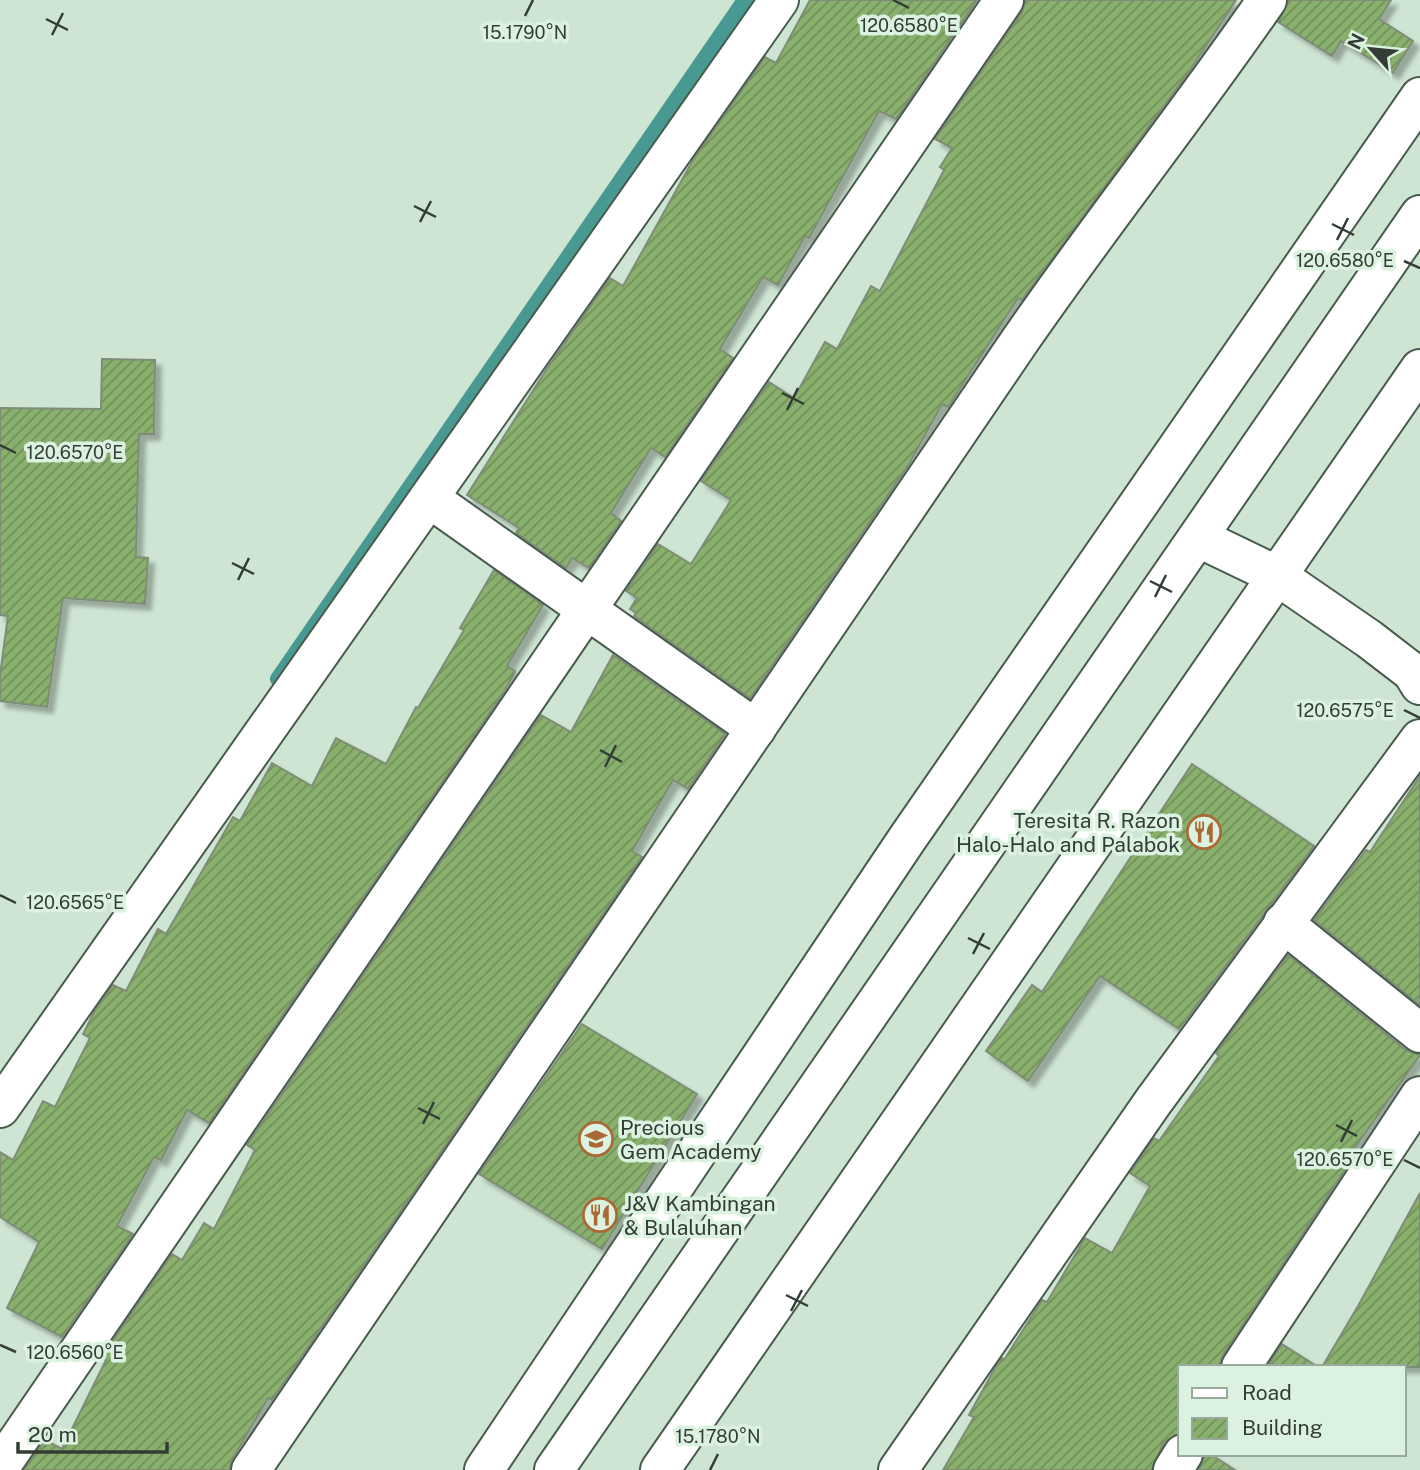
<svg xmlns="http://www.w3.org/2000/svg" width="1420" height="1470" viewBox="0 0 1420 1470" font-family="'Public Sans',sans-serif">
<style>
.lines{fill:none;stroke-linecap:round;stroke-linejoin:round}
.stream{stroke:#499993;stroke-width:16}
.building{fill:url(#building-hatch);stroke:#7f8c77;stroke-width:2;filter:url(#shadow)}
.minor-casing{stroke:#485c4d;stroke-width:42}
.tertiary-casing{stroke:#485c4d;stroke-width:42}
.minor{stroke:#fff;stroke-width:38}
.tertiary{stroke:#fff;stroke-width:38}
.ticks{fill:none;stroke:#333c35;stroke-width:2.5}
.labels{text-anchor:middle;dominant-baseline:central;stroke-width:7;stroke-linejoin:round;paint-order:stroke}
.poi-label{font-size:21px;fill:#333c35;stroke:#dcf2e0;text-anchor:start}
.ticks-label{font-size:18px;text-anchor:middle;fill:#333c35;stroke:#dcf2e0;stroke-width:7;stroke-linejoin:round;paint-order:stroke}
</style>
<defs>
<pattern id="building-hatch" width="6" height="6" patternUnits="userSpaceOnUse" patternTransform="scale(1.75)"><rect width="6" height="6" fill="#89b06d"/><path d="M-1 1l2-2M0 6l6-6M5 7l2-2" fill="none" stroke="#71905a"/></pattern>
<filter id="shadow"><feDropShadow dx="6" dy="6" stdDeviation="2" flood-color="#0004"/></filter>
</defs>
<rect width="100%" height="100%" fill="#cee5d3"/>
<g class="lines">
<path class="stream" d="M 278,679 L 745,0"/>
</g>
<g class="building">
<path d="M 810,0 L 977,0 L 896,119 L 879,111 L 809,238 L 805,236 L 778,285 L 763,277 L 720,349 L 733,358 L 665,457 L 651,448 L 611,513 L 621,521 L 589,568 L 572,558 L 566,568 L 516,533 L 519,528 L 467,495 L 546,370 L 610,278 L 623,286 L 693,160 L 765,57 L 776,63 Z"/>
<path d="M 1026,0 L 1236,0 L 1188,73 L 1022,300 L 1018,298 L 948,407 L 942,404 L 909,464 L 750,698 L 634,616 L 636,613 L 630,609 L 637,598 L 626,591 L 658,544 L 691,564 L 731,500 L 701,481 L 769,382 L 794,398 L 825,342 L 837,349 L 871,286 L 880,291 L 944,170 L 940,167 L 952,148 L 935,139 L 1022,12 Z"/>
<path d="M 1289,0 L 1391,0 L 1379,19 L 1413,41 L 1393,73 L 1341,41 L 1332,56 L 1278,22 Z"/>
<path d="M 102,359 L 155,360 L 154,434 L 139,434 L 136,557 L 148,558 L 145,604 L 63,598 L 47,707 L 0,701 L 0,675 L 8,616 L 0,615 L 0,408 L 101,409 Z"/>
<path d="M 494,570 L 543,605 L 507,666 L 515,671 L 504,692 L 209,1123 L 187,1110 L 161,1160 L 154,1157 L 117,1226 L 133,1234 L 62,1337 L 7,1308 L 39,1242 L 0,1217 L 0,1152 L 13,1160 L 43,1101 L 55,1107 L 90,1038 L 83,1034 L 94,1012 L 113,985 L 126,991 L 158,929 L 166,934 L 233,817 L 240,821 L 272,763 L 312,786 L 336,738 L 386,764 L 416,707 L 418,708 L 464,630 L 460,628 Z"/>
<path d="M 613,655 L 725,734 L 688,789 L 673,780 L 632,851 L 642,857 L 272,1400 L 268,1398 L 233,1458 L 229,1470 L 24,1470 L 45,1440 L 62,1449 L 106,1360 L 101,1358 L 172,1254 L 182,1260 L 204,1223 L 214,1229 L 255,1150 L 247,1145 L 541,715 L 571,732 Z"/>
<path d="M 1192,764 L 1314,846 L 1179,1029 L 1100,976 L 1028,1081 L 986,1051 L 1032,985 L 1042,992 Z"/>
<path d="M 1420,776 L 1420,1005 L 1314,920 L 1366,850 L 1370,852 Z"/>
<path d="M 1288,955 L 1406,1050 L 1420,1055 L 1342,1166 L 1346,1168 L 1223,1355 L 1219,1367 L 1180,1367 L 1180,1433 L 1164,1442 L 1151,1470 L 943,1470 L 974,1417 L 969,1415 L 995,1368 L 1002,1358 L 1004,1360 L 1042,1300 L 1047,1302 L 1085,1238 L 1112,1253 L 1150,1186 L 1130,1173 L 1154,1138 L 1159,1141 L 1219,1056 L 1216,1053 Z"/>
<path d="M 582,1024 L 697,1094 L 602,1249 L 479,1174 Z"/>
<path d="M 1420,1193 L 1420,1367 L 1322,1367 L 1358,1306 Z"/>
<path d="M 1282,1344 L 1318,1367 L 1267,1367 Z"/>
<path d="M 1205,1454 L 1210,1454 L 1235,1470 L 1199,1470 Z"/>
</g>
<g class="lines">
<g class="minor-casing">
<g id="minor">
<path d="M 429,498 L 756,729"/>
<path d="M 1199,538 L 1276,575 L 1369,639 L 1412,672 L 1420,685"/>
<path d="M 1283,923 L 1420,1033"/>
<path d="M 0,1108 L 779,0"/>
<path d="M 1241,1367 L 1420,1096"/>
<path d="M 0,1467 L 1004,0"/>
<path d="M 251,1470 C 509,1095 761,716 1019,342 C 1099,226 1187,116 1267,0"/>
<path d="M 484,1470 L 907,839 L 1420,97"/>
<path d="M 660,1470 L 1420,369"/>
<path d="M 898,1470 L 1153,1102 L 1420,739"/>
<path d="M 1173,1470 L 1183,1454"/>
</g>
</g>
<g class="tertiary-casing">
<path id="tertiary" d="M 554,1470 L 1420,215"/>
</g>
<use href="#minor" class="minor"/>
<use href="#tertiary" class="tertiary"/>
</g>
<path class="ticks" d="M 893,0 L 909,8M 525,16 L 533,0M 46,19 L 68,30M 52,35 L 63,13M 414,206 L 436,217M 420,222 L 431,201M 1332,224 L 1354,235M 1337,240 L 1348,218M 1404,261 L 1420,268M 782,393 L 804,404M 787,410 L 798,388M 0,445 L 16,453M 232,563 L 254,574M 238,580 L 249,558M 1150,581 L 1172,592M 1155,597 L 1166,575M 1404,710 L 1420,718M 600,750 L 622,762M 605,767 L 616,745M 0,895 L 16,903M 968,938 L 990,949M 973,954 L 984,933M 418,1108 L 440,1119M 423,1124 L 434,1102M 1336,1125 L 1357,1136M 1341,1142 L 1352,1120M 1404,1160 L 1420,1168M 786,1295 L 808,1306M 791,1311 L 802,1290M 0,1345 L 16,1352M 710,1470 L 718,1454"/>
<defs>
<g id="restaurant-ring" transform="scale(1.75)"><circle r="9.5" fill="#dcf2e0" stroke="#aa6834" stroke-width="1.5"/><path d="M-5-6h1v4h1v-4h1v4h1v-4h1v5L-1.5 .5V6h-2V.5L-5-1ZM5-6V6H3V1.5H1.5Q1.5-4 5-6Z" fill="#aa6834"/></g>
<g id="school-ring" transform="scale(1.75)"><circle r="9.5" fill="#dcf2e0" stroke="#aa6834" stroke-width="1.5"/><path d="M0-5L7-2L0 1L-7-2ZM-4 1L0 2.5L4 1V4Q0 6-4 4Z" fill="#aa6834"/></g>
</defs>
<g fill-rule="evenodd">
<use href="#restaurant-ring" x="1204" y="832"/>
<use href="#school-ring" x="596" y="1139"/>
<use href="#restaurant-ring" x="600" y="1215"/>
</g>
<g class="labels">
<g class="poi-label">
<text x="1180" y="820" text-anchor="end">Teresita R. Razon<tspan x="1180" dy="24">Halo-Halo and Palabok</tspan></text>
<text x="620" y="1127">Precious<tspan x="620" dy="24">Gem Academy</tspan></text>
<text x="624" y="1203">J&amp;V Kambingan<tspan x="624" dy="24">&amp; Bulaluhan</tspan></text>
</g>
</g>
<g class="ticks-label">
<text x="909" y="32">120.6580°E</text>
<text x="525" y="39">15.1790°N</text>
<text x="1345" y="267">120.6580°E</text>
<text x="75" y="459">120.6570°E</text>
<text x="1345" y="717">120.6575°E</text>
<text x="75" y="909">120.6565°E</text>
<text x="1345" y="1166">120.6570°E</text>
<text x="75" y="1359">120.6560°E</text>
<text x="718" y="1443">15.1780°N</text>
</g>
<rect x="1178" y="1365" width="228" height="91" fill="#dcf2e0" stroke="#98a99c" stroke-width="2"/>
<rect x="1192" y="1388" width="35" height="10" fill="#ffffff" stroke="#98a99c" stroke-width="2"/>
<text x="1242" y="1400" font-size="21" fill="#333c35">Road</text>
<rect x="1192" y="1418" width="35" height="21" fill="url(#building-hatch)" stroke="#98a99c" stroke-width="2"/>
<text x="1242" y="1435" font-size="21" fill="#333c35">Building</text>
<g transform="translate(1371 49) rotate(297)" stroke="#dcf2e0" stroke-width="5" paint-order="stroke">
<path d="M0-5L12 26L0 18L-12 26Z" fill="#333c35"/>
<text y="-10" font-size="19" font-weight="bold" text-anchor="middle" fill="#333c35">N</text>
</g>
<path d="M18 1442v10h149v-10" fill="none" stroke="#333c35" stroke-width="3.5"/>
<text x="28" y="1442" font-size="21" fill="#333c35" stroke="#dcf2e0" stroke-width="5" paint-order="stroke">20 m</text>
</svg>
